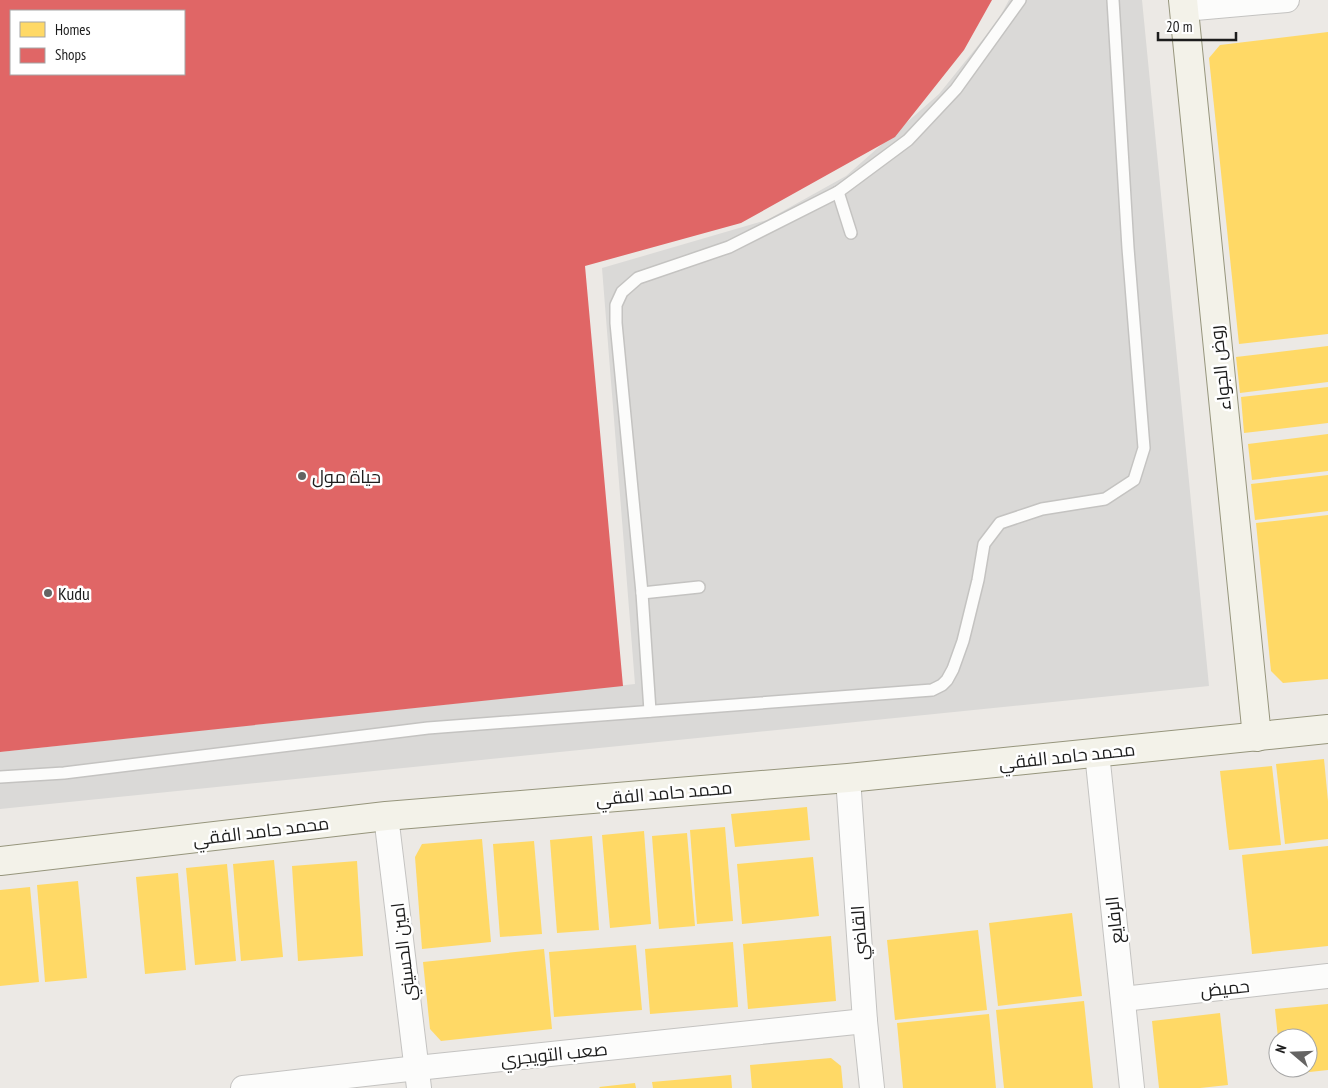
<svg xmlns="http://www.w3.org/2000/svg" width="1328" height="1088" viewBox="0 0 1328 1088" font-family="'PT Sans Narrow',Cairo,sans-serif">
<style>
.parking{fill:#dad9d7}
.homes{fill:#ffd966}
.shops{fill:#e06666;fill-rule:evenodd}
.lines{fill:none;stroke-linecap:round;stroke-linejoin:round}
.lane-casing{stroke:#c4c3c1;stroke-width:14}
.street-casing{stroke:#c4c3c1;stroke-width:26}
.secondary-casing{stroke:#96957c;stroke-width:30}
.lane{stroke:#fcfcfb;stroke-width:11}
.street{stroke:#fcfcfb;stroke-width:24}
.secondary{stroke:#f3f2e9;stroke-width:28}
.poi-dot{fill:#656463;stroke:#fff;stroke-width:2}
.labels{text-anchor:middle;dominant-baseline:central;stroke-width:5;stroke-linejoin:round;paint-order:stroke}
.street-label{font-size:18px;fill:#1d1d1d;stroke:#fff}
.poi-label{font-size:18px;fill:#1d1d1d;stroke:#fff;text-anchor:start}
</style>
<rect width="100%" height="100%" fill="#ece9e5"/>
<path class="parking" d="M 1009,0 L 1142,0 L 1209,686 L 0,809 L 0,752 L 635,684 L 602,268 L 767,220 L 846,176 L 939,94 L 997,22 Z"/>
<g class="homes">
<path d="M 1328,32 L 1328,334 L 1239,344 L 1209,58 L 1220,45 Z"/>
<path d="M 1328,346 L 1328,382 L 1240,393 L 1236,357 Z"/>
<path d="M 1328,387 L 1328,423 L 1244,433 L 1241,397 Z"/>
<path d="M 1328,434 L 1328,471 L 1252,480 L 1248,444 Z"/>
<path d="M 1328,475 L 1328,511 L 1255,520 L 1251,484 Z"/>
<path d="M 1328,515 L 1328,679 L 1283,683 L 1271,671 L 1256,523 Z"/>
<path d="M 1324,759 L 1328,801 L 1328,839 L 1285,844 L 1276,764 Z"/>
<path d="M 1272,766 L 1281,845 L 1229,850 L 1220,771 Z"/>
<path d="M 807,807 L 810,840 L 735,847 L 731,814 Z"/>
<path d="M 725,827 L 733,921 L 697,924 L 690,830 Z"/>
<path d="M 644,831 L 651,924 L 610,928 L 602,835 Z"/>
<path d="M 687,833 L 695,926 L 659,929 L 652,836 Z"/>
<path d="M 592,836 L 599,930 L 557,933 L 550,840 Z"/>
<path d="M 482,839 L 491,942 L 422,949 L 415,857 L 422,844 Z"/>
<path d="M 534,841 L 542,934 L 500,937 L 493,844 Z"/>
<path d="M 1328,846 L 1328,946 L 1252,954 L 1242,855 Z"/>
<path d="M 813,857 L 819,916 L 742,924 L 737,864 Z"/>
<path d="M 274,860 L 283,957 L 241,961 L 233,864 Z"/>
<path d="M 357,861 L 363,956 L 298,961 L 292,866 Z"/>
<path d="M 227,864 L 236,961 L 195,965 L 186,868 Z"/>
<path d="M 178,873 L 186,970 L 145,974 L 136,877 Z"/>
<path d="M 78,881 L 87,978 L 45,982 L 37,885 Z"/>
<path d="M 30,887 L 39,982 L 0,986 L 0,890 Z"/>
<path d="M 1072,913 L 1082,996 L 998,1006 L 989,923 Z"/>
<path d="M 978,930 L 987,1010 L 895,1020 L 887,940 Z"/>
<path d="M 831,936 L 836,1001 L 748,1009 L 743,944 Z"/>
<path d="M 733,942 L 738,1007 L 650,1014 L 645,949 Z"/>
<path d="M 636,945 L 642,1010 L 554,1017 L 549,952 Z"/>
<path d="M 544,949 L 552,1029 L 441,1041 L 430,1029 L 423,962 Z"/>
<path d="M 1084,1001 L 1093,1088 L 1004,1088 L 996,1010 Z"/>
<path d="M 1328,1004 L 1328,1070 L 1282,1075 L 1281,1068 L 1308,1068 L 1308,1038 L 1278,1038 L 1275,1009 Z"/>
<path d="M 1220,1013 L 1228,1085 L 1200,1088 L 1159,1088 L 1152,1021 Z"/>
<path d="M 989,1014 L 996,1088 L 903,1088 L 897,1023 Z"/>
<path d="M 831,1058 L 841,1066 L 843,1088 L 752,1088 L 750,1065 Z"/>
<path d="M 731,1075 L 732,1088 L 653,1088 L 652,1082 Z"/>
<path d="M 635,1083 L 636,1088 L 600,1088 L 599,1087 Z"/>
</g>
<path class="shops" d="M 0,0 L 992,0 L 964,50 L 895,137 L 741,223 L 585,266 L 623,686 L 0,752 ZM 11,11 L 184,11 L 184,74 L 11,74 Z"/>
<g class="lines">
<g class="lane-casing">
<g id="lane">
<path d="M 838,192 L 851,233"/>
<path d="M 642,593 L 699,587"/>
<path d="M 650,711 L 642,593 L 616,323 L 616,305 L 622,292 L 638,278 L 729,247 L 838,192 L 908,140 L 956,89 L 1020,0"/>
<path d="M 0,777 L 64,773 L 428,728 L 932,690 L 942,685 L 947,680 L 953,669 L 963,641 L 978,580 L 984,544 L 1000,523 L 1042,509 L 1105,499 L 1134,480 L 1144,448 L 1128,248 L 1113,0"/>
</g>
</g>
<g class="street-casing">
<g id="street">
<path d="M 1184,9 L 1287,0"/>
<path d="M 1097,753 L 1132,1088"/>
<path d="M 848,778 L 865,1021 L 872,1088"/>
<path d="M 386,816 L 419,1088"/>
<path d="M 1123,999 L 1328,976"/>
<path d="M 243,1088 L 417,1068 L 865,1021"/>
</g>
</g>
<g class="secondary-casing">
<g id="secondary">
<path d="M 1183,0 L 1257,737"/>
<path d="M 0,861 L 386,816 L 848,778 L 1328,729"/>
</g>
</g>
<use href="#lane" class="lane"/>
<use href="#street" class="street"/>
<use href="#secondary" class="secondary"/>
</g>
<g class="poi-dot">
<circle cx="302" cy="476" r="5"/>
<circle cx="48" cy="593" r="5"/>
</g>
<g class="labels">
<g class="street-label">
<text transform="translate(1220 368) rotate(-96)">روض الجواء</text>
<text transform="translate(1067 756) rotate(-6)">محمد حامد الفقي</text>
<text transform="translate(664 793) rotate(-5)">محمد حامد الفقي</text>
<text transform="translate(261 831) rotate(-7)">محمد حامد الفقي</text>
<text transform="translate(1114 920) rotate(-96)">الرفايع</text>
<text transform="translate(859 933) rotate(-94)">القاضي</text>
<text transform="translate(403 952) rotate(-97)">امين الحسيني</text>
<text transform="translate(1225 988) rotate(-6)">حميض</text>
<text transform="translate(554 1054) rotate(-6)">صعب التويجري</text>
</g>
<g class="poi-label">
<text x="312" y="476">حياة مول</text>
<text x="58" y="593">Kudu</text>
</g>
</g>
<rect x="10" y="10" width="175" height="65" fill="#ffffff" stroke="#a5a5a5"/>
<rect x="20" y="22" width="25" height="15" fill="#ffd966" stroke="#a5a5a5"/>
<text x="55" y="35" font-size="15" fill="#1d1d1d">Homes</text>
<rect x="20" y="48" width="25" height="15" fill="#e06666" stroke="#a5a5a5"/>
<text x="55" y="60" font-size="15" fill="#1d1d1d">Shops</text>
<g transform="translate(1293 1053) rotate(289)"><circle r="24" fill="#ffffff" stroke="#a5a5a5"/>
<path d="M0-4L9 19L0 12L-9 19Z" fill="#656463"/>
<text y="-8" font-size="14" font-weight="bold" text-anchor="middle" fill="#1d1d1d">N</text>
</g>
<path d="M1158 32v8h78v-8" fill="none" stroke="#1d1d1d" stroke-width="2.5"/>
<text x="1166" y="32" font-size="15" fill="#1d1d1d" stroke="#ffffff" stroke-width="4" paint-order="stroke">20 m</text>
</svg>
